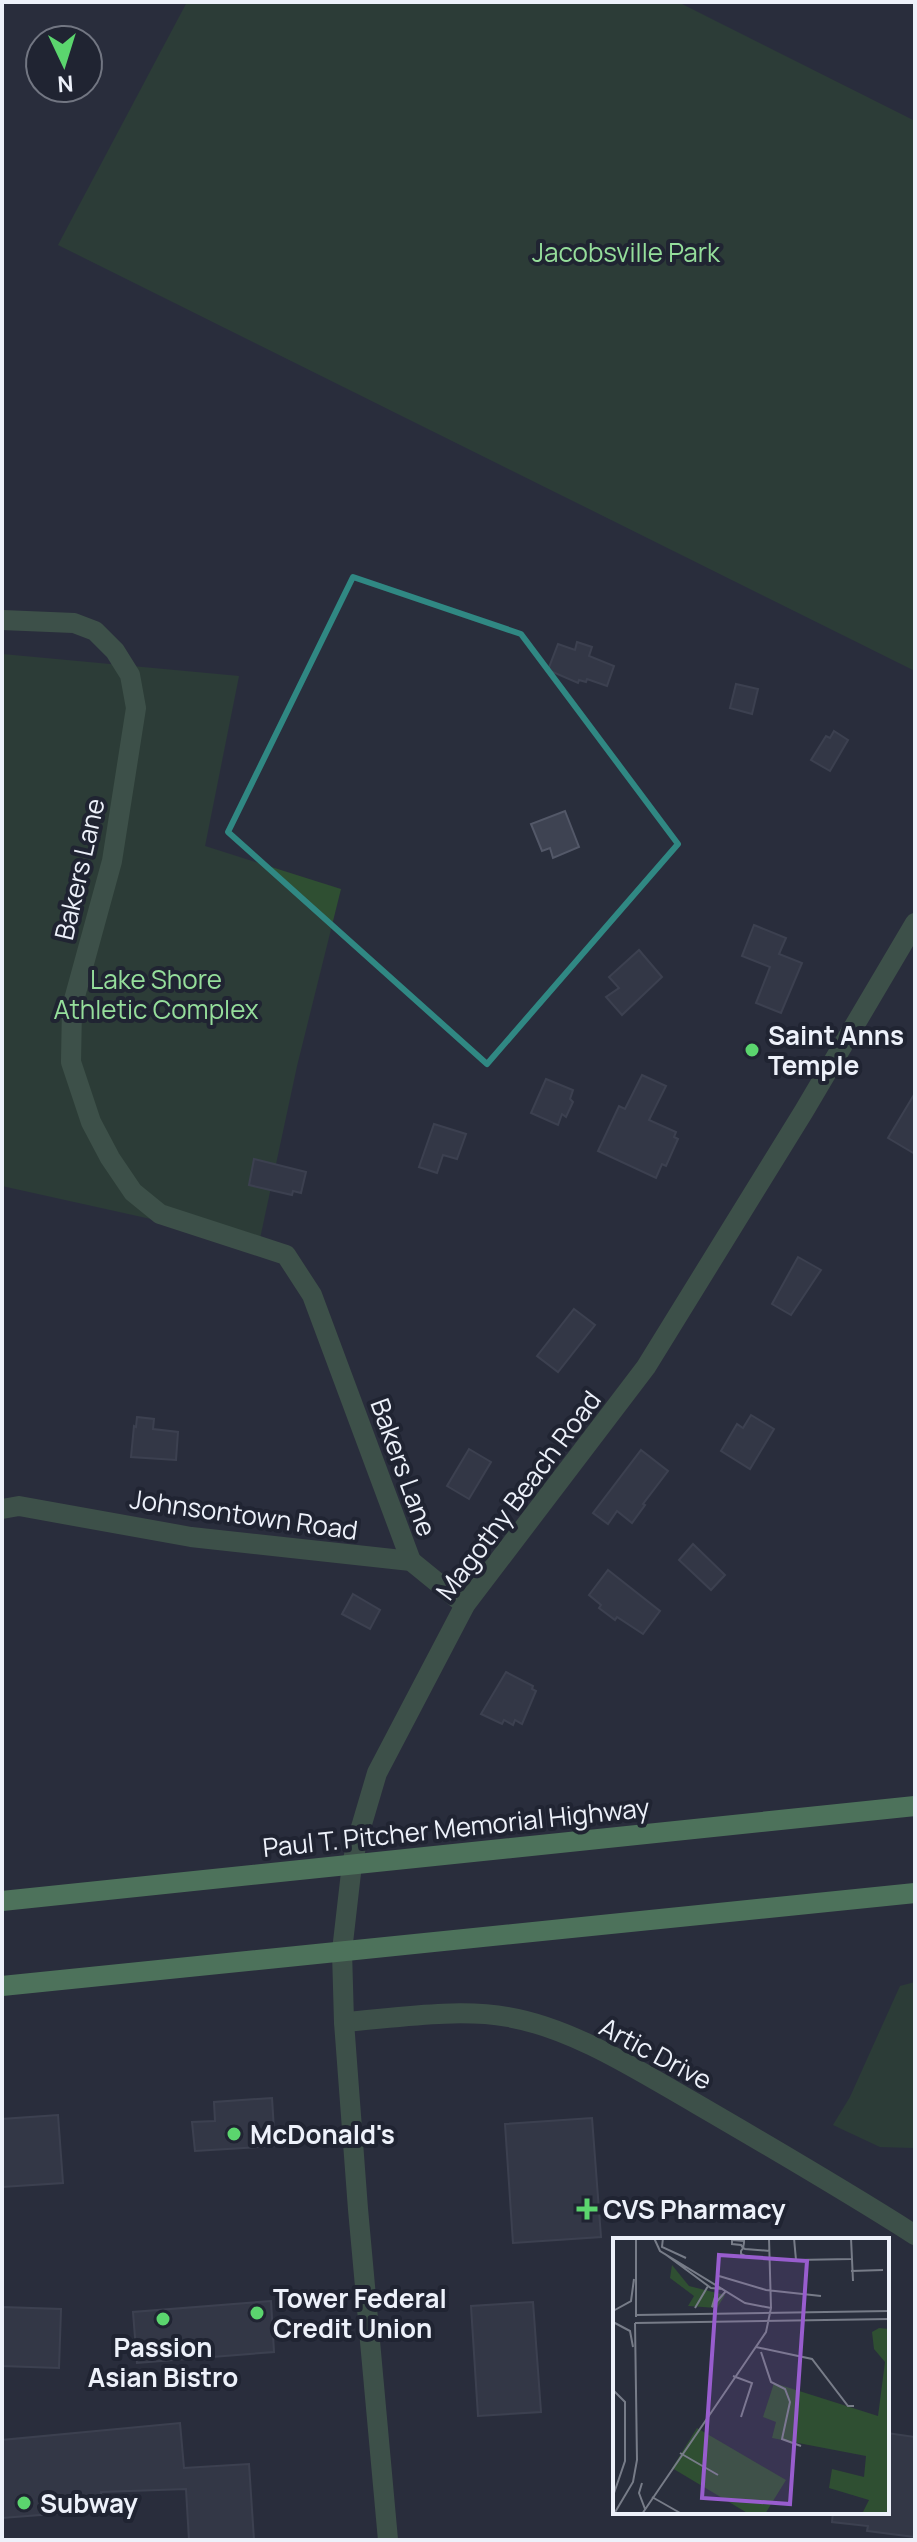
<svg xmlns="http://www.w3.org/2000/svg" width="917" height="2542" viewBox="0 0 917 2542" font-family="Manrope,sans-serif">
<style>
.green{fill:#2f4f32}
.building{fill:#3e4352;stroke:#535868;stroke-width:2}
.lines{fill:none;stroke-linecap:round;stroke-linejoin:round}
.minor{stroke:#567b59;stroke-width:20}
.major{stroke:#79c681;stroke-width:20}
.marked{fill:none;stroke:#308883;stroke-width:6;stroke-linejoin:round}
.poi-dot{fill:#5bd56e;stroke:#202432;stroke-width:3}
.labels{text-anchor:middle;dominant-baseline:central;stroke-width:8;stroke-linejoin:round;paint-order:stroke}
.park-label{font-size:26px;fill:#95de9b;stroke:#202432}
.street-label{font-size:26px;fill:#edf1fa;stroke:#202432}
.poi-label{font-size:26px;font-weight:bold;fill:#edf1fa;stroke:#202432;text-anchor:start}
.inset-road{fill:none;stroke:#777c88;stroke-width:2}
.view{fill:#985dce;fill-opacity:0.15;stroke:#985dce;stroke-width:4}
.inset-edge{fill:none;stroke:#edf1fa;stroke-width:4}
</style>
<rect width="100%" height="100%" fill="#292e3c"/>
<g class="green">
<path d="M 187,2 L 678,2 L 915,121 L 915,671 L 58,245 Z"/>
<path d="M 2,654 L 239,676 L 205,846 L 341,889 L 297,1066 L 259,1243 L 2,1186 Z"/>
<path d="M 915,1982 L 915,2148 L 880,2147 L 833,2125 L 850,2097 L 900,1986 Z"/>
</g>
<g class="building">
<path d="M 577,642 L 592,647 L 589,656 L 614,666 L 607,686 L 587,679 L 586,682 L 579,680 L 578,683 L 548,670 L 558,644 L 575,650 Z"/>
<path d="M 736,684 L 758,689 L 752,714 L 730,708 Z"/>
<path d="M 834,731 L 848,740 L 830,771 L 811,760 L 826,736 L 830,738 Z"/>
<path d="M 565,811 L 579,847 L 553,858 L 550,848 L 542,851 L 531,824 Z"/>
<path d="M 754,925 L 786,938 L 779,954 L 802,963 L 781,1013 L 756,1003 L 770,967 L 742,956 Z"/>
<path d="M 639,950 L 662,977 L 622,1015 L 606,997 L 619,988 L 609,977 Z"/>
<path d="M 642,1075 L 666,1086 L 649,1120 L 676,1132 L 674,1137 L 678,1139 L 666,1166 L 662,1164 L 656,1178 L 598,1151 L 619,1106 L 625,1109 Z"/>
<path d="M 546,1079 L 573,1090 L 570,1099 L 573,1102 L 566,1117 L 562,1114 L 558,1125 L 531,1113 Z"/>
<path d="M 915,1093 L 915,1154 L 888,1138 Z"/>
<path d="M 434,1124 L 466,1134 L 457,1159 L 443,1155 L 437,1173 L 419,1167 Z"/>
<path d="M 254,1159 L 306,1172 L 301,1193 L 293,1191 L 292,1195 L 249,1185 Z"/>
<path d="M 798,1257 L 821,1270 L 791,1315 L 772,1304 Z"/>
<path d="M 574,1309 L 595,1325 L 558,1372 L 537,1356 Z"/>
<path d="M 751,1415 L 774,1429 L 750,1469 L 721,1451 L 737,1424 L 743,1428 Z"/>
<path d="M 137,1417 L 154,1419 L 153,1429 L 178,1432 L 176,1460 L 131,1457 L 134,1426 L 136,1427 Z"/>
<path d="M 469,1449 L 491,1462 L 469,1499 L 447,1486 Z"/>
<path d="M 641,1450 L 668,1471 L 643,1504 L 645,1505 L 632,1523 L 617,1511 L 608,1524 L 593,1513 Z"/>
<path d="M 693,1544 L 725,1575 L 711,1590 L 679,1560 Z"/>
<path d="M 608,1570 L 660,1611 L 643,1634 L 617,1617 L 615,1620 L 599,1608 L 601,1605 L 589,1595 Z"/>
<path d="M 353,1594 L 380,1610 L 370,1629 L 342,1614 Z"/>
<path d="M 506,1672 L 533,1686 L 532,1689 L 536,1691 L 522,1724 L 515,1720 L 513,1725 L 504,1720 L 502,1724 L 481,1714 Z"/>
<path d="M 272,2098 L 275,2146 L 195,2151 L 192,2122 L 215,2121 L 214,2102 Z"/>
<path d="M 58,2115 L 63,2183 L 2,2187 L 2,2119 Z"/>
<path d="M 592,2118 L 601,2237 L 513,2243 L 505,2124 Z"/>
<path d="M 271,2301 L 274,2352 L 137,2363 L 133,2312 Z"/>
<path d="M 533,2302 L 541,2412 L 478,2416 L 471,2306 Z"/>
<path d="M 2,2307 L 61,2309 L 59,2368 L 2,2366 Z"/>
<path d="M 180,2423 L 184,2468 L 249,2464 L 254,2540 L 189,2540 L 186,2489 L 101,2492 L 102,2500 L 64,2503 L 66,2513 L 2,2518 L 2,2440 Z"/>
<path d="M 887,2433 L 915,2437 L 915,2537 L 867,2531 L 868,2526 L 832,2522 L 833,2512 L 887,2512 Z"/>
</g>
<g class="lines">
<g class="minor">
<path d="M 2,620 L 74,623 L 95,631 L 115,651 L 130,675 L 136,708 L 112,861 L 72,1007 L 71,1062 L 91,1122 L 110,1158 L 133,1192 L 160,1214 L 286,1255 L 312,1295 L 411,1561"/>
<path d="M 2,1509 L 19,1506 L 191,1537 L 411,1561 L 465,1605"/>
<path d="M 344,2022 C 395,2018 457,2008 508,2017 C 573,2028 639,2071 695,2103 C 769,2146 843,2189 915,2235"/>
<path d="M 388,2540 L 358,2209 L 344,2022 L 342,1951 L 352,1864 L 359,1834 L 377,1773 L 465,1605 L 646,1367 L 804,1111 L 915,923"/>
</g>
<g class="major">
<path d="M 2,1901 L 915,1806"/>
<path d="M 2,1986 L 915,1893"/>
</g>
</g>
<path d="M0 0H917V2542H0ZM 353,577 L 521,634 L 678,844 L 487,1064 L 228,832 Z" fill="#292e3c" fill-opacity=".55" fill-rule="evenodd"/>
<path class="marked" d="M 353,577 L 521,634 L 678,844 L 487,1064 L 228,832 Z"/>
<g class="poi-dot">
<circle cx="752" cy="1050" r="8"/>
<circle cx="234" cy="2134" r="8"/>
<path d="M583 2197h8v8h8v8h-8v8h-8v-8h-8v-8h8z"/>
<circle cx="257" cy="2313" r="8"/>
<circle cx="163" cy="2319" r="8"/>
<circle cx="24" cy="2503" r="8"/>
</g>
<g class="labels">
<g class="park-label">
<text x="626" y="252">Jacobsville Park</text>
<text x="156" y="979">Lake Shore<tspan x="156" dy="30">Athletic Complex</tspan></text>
</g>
<g class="street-label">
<text transform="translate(79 869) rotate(-77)">Bakers Lane</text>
<text transform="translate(404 1467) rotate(70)">Bakers Lane</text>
<text transform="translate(518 1495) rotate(-53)">Magothy Beach Road</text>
<text transform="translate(244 1514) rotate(8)">Johnsontown Road</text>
<text transform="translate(456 1827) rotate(-6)">Paul T. Pitcher Memorial Highway</text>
<text transform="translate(656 2053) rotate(28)">Artic Drive</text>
</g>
<g class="poi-label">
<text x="768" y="1035">Saint Anns<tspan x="768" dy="30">Temple</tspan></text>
<text x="250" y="2134">McDonald's</text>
<text x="603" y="2209">CVS Pharmacy</text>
<text x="273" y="2298">Tower Federal<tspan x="273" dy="30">Credit Union</tspan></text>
<text x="163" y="2347" text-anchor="middle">Passion<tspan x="163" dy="30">Asian Bistro</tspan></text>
<text x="40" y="2503">Subway</text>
</g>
</g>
<g transform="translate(613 2238)">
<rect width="276" height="276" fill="#292e3c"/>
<path d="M 59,27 L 76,48 L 112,57 L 104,70 L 75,68 L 81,58 L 57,40 ZM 266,90 L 276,91 L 276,276 L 249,276 L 256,262 L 216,250 L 219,231 L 251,239 L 253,218 L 159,200 L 163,184 L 150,179 L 161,145 L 265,178 L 272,124 L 261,111 L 259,94 ZM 84,190 L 173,242 L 152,276 L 136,276 L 59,230 Z" fill="#2f4f32"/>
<path class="inset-road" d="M 41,0 L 47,13 L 132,65 L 158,70M 50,0 L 49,9 L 73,20M 181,0 L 183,22 L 238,21M 238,0 L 240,43M 52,16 L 98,50 L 110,51M 134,19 L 128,16 L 128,13 L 130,10 L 131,5 L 131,3 L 119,2 L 119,6 L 128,7 L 130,10 L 132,11 L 157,13M 238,33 L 270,32M 106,38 L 153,52 L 208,58M 104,52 L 99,69 L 113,53M 82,70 L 95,48M 0,73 L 18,63 L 21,41M 23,77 L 276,73M 23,79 L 23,0M 0,84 L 17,93 L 20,109M 22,85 L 276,81M 143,109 L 199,121 L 235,168 L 241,168M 148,114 L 158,144 L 172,151 L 177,164 L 169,201 L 188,208M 120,138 L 139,145 L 128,179M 0,152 L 12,164 L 12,223 L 0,258M 67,215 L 105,237M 29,245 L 26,255 L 32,271M 39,259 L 69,276M 1,276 L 20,244 L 24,222 L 22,85M 29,276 L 153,94 L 158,70 L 156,0"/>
<path class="view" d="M 106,17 L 194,23 L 177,266 L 89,260 Z"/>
<rect width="276" height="276" class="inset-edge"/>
</g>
<rect width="917" height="2542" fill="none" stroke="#edf1fa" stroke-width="8"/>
<g transform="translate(64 64) rotate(176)"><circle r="38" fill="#202432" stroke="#727682" stroke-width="2"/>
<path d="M0-6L14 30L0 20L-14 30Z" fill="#5bd56e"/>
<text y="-12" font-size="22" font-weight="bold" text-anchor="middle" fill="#edf1fa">N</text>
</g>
</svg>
